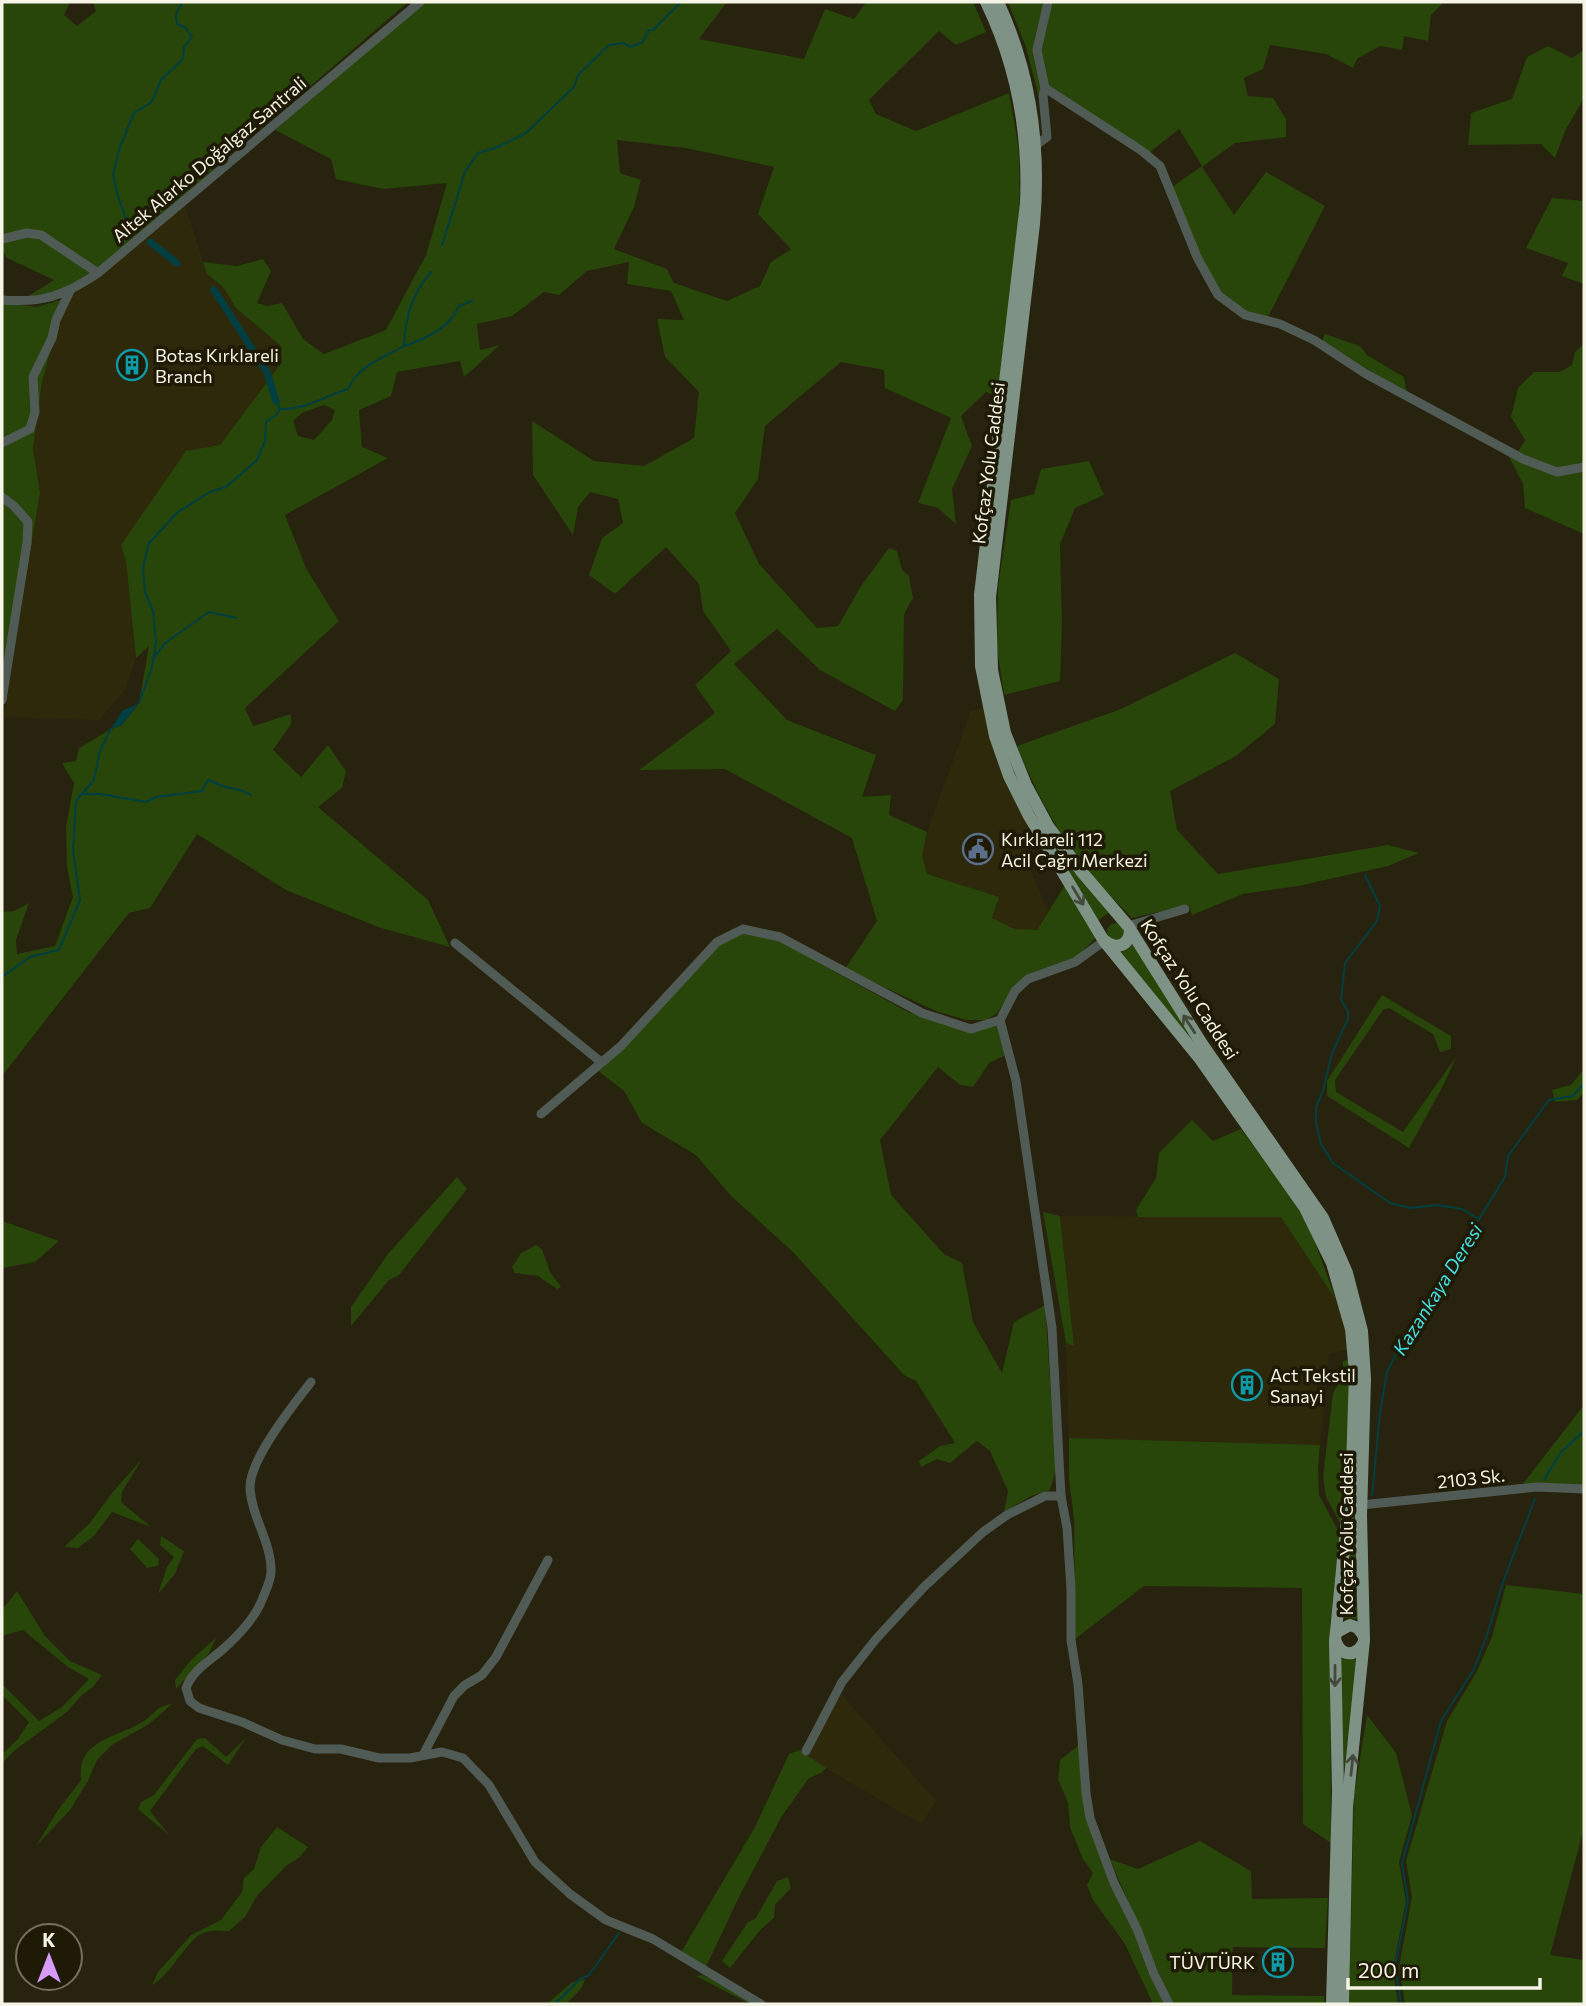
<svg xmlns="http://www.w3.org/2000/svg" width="1586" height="2006" viewBox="0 0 1586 2006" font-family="Commissioner,sans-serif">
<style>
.built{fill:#2f290c}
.green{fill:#28450a;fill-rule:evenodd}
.water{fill:#003f41}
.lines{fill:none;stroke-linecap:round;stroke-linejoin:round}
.stream{stroke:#003f41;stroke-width:2}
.canal{stroke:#003f41;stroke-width:7}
.minor{stroke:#515b55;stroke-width:9}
.major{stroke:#7e9386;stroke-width:12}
.oneway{stroke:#444a39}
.labels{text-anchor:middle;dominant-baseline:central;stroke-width:7;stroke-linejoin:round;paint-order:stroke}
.street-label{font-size:18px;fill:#f6f4e6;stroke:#1e1a05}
.poi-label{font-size:18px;fill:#f6f4e6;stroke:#1e1a05;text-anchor:start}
.water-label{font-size:19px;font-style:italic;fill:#43dfe4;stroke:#1e1a05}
</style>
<rect width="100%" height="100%" fill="#27230e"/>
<g class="built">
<path d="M 185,205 L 207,274 L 223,287 L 236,308 L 281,346 L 282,362 L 220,445 L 121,545 L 126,562 L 136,658 L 125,690 L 99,720 L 4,717 L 40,493 L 33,448 L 42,382 L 59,319 L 73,293 Z"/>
<path d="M 984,708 L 1027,821 L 1025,857 L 1048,911 L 1037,930 L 1014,929 L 992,918 L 999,897 L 927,874 L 922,856 L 927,832 L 971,711 Z"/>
<path d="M 1060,1216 L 1281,1217 L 1336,1300 L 1342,1315 L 1348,1350 L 1329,1354 L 1320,1445 L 1069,1438 L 1066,1343 L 1074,1344 Z"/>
<path d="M 841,1694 L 936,1801 L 921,1824 L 807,1757 Z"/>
</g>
<g class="green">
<path d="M 2,2 L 70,2 L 64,15 L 77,26 L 96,11 L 93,2 L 408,2 L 97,270 L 43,233 L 2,236 Z"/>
<path d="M 425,2 L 727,2 L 699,39 L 804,59 L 825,9 L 854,19 L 866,2 L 973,2 L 986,32 L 956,45 L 939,31 L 869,100 L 876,114 L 916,131 L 1009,93 C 1012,111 1016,129 1018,146 C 1025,229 1008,314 998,396 L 986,392 L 961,416 L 972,446 L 952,489 L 956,524 L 938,508 L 918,503 L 951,418 L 885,388 L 884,370 L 841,362 L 765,426 L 758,479 L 735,513 L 759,564 L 817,628 L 838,626 L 861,586 L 889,548 L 897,551 L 902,570 L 909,576 L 913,598 L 904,614 L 903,700 L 895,711 L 820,670 L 777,629 L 734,664 L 787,720 L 876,755 L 862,797 L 891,795 L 889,815 L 927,832 L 922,856 L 927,874 L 999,897 L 992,918 L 1014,929 L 1037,930 L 1065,885 L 1097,937 L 1075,958 L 1012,991 L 997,1013 L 987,1020 L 967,1020 L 938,1012 L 845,969 L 877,921 L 852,838 L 725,769 L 639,770 L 715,713 L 695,685 L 731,651 L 703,611 L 699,584 L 666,547 L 615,594 L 589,575 L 602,538 L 623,523 L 618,499 L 590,492 L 578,507 L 573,535 L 533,475 L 532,421 L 594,461 L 644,466 L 694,438 L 699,392 L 665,357 L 657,319 L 684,320 L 671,291 L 627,284 L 629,262 L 587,271 L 559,295 L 544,292 L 512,316 L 477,324 L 480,350 L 500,345 L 464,377 L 460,361 L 397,372 L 391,396 L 359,410 L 362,447 L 388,458 L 285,515 L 307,570 L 339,621 L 245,708 L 253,726 L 291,714 L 291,724 L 273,750 L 301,777 L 328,745 L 346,771 L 342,788 L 318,807 L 428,900 L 450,947 L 381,928 L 286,890 L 197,834 L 150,908 L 129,913 L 2,1076 L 2,912 L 14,911 L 29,903 L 16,940 L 17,954 L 55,946 L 73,897 L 67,867 L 66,827 L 74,783 L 62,763 L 76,761 L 79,748 L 111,729 L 122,725 L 139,703 L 149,646 L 136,658 L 126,562 L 121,545 L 186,451 L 220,445 L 282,362 L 281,346 L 236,308 L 223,287 L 207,274 L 203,262 L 237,266 L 263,259 L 271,271 L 257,303 L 267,306 L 282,303 L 303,339 L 324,354 L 386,330 L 426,255 L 447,183 L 383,189 L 336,179 L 331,159 L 275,130 ZM 617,140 L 686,148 L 774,167 L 758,214 L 791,249 L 771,262 L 760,286 L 727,301 L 674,283 L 667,269 L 614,249 L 634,207 L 641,180 L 620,173 ZM 324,405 L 335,410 L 332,420 L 314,440 L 298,436 L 293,421 L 302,413 Z"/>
<path d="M 1008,2 L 1045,2 L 1034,50 L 1041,88 L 1038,94 L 1026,47 Z"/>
<path d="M 1051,2 L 1444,2 L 1431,15 L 1428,41 L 1404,36 L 1402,50 L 1380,46 L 1357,59 L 1353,68 L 1326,54 L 1270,45 L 1263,69 L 1244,78 L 1248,96 L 1273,98 L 1286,119 L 1286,137 L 1235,143 L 1202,167 L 1234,215 L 1266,172 L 1325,206 L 1267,319 C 1251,314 1231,307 1220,293 C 1196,263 1185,222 1172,187 L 1202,166 L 1179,129 L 1150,152 L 1048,86 L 1041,51 Z"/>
<path d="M 1548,46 L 1572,58 L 1584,50 L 1584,98 L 1566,129 L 1555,158 L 1541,144 L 1468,145 L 1471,113 L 1512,99 L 1527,57 Z"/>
<path d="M 1552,198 L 1584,201 L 1584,284 L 1562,276 L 1568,263 L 1526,248 Z"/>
<path d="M 26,236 L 41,239 L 93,274 L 68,289 L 27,297 L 54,280 L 7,258 L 2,250 L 2,242 Z"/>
<path d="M 71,297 L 59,319 L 42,382 L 33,448 L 40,493 L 18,624 L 2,680 L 2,302 L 37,307 Z"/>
<path d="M 1325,334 L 1360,346 L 1367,355 L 1404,377 L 1407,394 L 1322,341 Z"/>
<path d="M 1584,344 L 1584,462 L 1556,469 L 1518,452 L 1525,440 L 1511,417 L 1518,388 L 1534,372 L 1560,372 L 1572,365 L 1575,352 Z"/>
<path d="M 1508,455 L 1556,475 L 1584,471 L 1584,534 L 1525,508 L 1523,484 Z"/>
<path d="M 1089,461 L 1104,495 L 1075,508 L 1060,544 L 1062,626 L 1060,681 L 1004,695 L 997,648 L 998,587 L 1011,500 L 1034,494 L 1041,469 Z"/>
<path d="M 1235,653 L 1279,679 L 1275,724 L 1236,756 L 1170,791 L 1177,830 L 1218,874 L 1388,845 L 1419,853 L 1388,866 L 1298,886 L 1243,894 L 1192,915 L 1189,905 L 1132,918 C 1117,902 1101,887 1087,870 C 1057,833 1035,790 1017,746 L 1121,709 Z"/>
<path d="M 1046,835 L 1110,912 L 1097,921 Z"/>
<circle cx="1116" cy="932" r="9"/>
<path d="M 745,933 L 779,941 L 908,1012 L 975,1032 L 998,1024 L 1006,1055 L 989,1063 L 973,1087 L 960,1085 L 938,1067 L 880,1140 L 891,1195 L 944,1254 L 962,1263 L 973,1322 L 1002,1373 L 1014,1322 L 1045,1305 L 1056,1470 L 1050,1490 L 1031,1496 L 1004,1512 L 1008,1491 L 990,1451 L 977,1441 L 950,1463 L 937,1459 L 921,1467 L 919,1461 L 940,1446 L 955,1443 L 916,1381 L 904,1375 L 793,1252 L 731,1196 L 696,1155 L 642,1123 L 624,1091 L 597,1070 L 718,945 Z"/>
<path d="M 1134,944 L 1201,1052 L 1121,953 Z"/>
<path d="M 1382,995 L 1451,1036 L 1451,1049 L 1440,1052 L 1433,1034 L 1389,1008 L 1383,1010 L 1335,1080 L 1336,1092 L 1403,1132 L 1456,1057 L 1443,1086 L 1409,1148 L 1327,1096 L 1327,1081 Z"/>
<path d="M 1584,1069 L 1584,1092 L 1577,1100 L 1555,1102 L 1552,1090 L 1571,1085 Z"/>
<path d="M 1192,1120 L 1213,1141 L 1241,1129 L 1293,1199 L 1310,1228 L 1336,1300 L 1281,1217 L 1138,1217 L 1136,1210 L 1156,1178 L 1159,1153 Z"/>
<path d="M 457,1177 L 467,1189 L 399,1275 L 389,1280 L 351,1326 L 351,1307 L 388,1254 Z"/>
<path d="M 1043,1212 L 1060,1216 L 1074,1346 L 1066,1343 Z"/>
<path d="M 2,1221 L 59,1241 L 35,1262 L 2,1268 Z"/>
<path d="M 536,1245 L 542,1249 L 550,1272 L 561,1287 L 557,1289 L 538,1276 L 515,1273 L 512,1267 L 521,1253 Z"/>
<path d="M 1349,1360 L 1350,1399 L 1342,1526 L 1326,1497 L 1323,1477 L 1333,1393 L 1342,1376 L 1343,1361 Z"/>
<path d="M 1584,1405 L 1584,1486 L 1522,1485 Z"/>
<path d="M 1069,1438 L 1320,1445 L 1318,1467 L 1319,1495 L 1340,1534 L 1330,1624 L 1331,1843 L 1303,1824 L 1302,1588 L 1144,1586 L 1075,1639 L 1074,1518 L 1069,1480 Z"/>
<path d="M 142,1459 L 122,1492 L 121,1502 L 151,1527 L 112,1512 L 94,1536 L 78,1548 L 64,1547 L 89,1524 L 112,1493 Z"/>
<path d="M 1356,1484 L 1359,1619 L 1341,1618 Z"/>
<path d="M 161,1536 L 184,1551 L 175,1574 L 158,1594 L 167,1567 L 174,1557 L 160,1545 Z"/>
<path d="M 138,1539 L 159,1559 L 158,1566 L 147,1568 L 130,1549 Z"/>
<path d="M 1506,1585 L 1584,1594 L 1584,1828 L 1550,1955 L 1584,1960 L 1584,2004 L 1405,2004 L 1399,1967 L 1412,1897 L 1406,1861 L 1447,1721 L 1476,1673 L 1492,1637 Z"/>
<path d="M 17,1591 L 45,1636 L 70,1661 L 102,1675 L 93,1687 L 82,1695 L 67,1712 L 15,1750 L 2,1763 L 2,1754 L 18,1739 L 29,1722 L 2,1695 L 2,1684 L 39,1721 L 62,1707 L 89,1679 L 68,1667 L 23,1630 L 2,1636 L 2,1610 Z"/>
<path d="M 216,1638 L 209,1653 L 176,1689 L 175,1680 L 192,1659 Z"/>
<path d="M 1340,1658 L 1358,1658 L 1342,1786 Z"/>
<path d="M 172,1704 L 149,1724 L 112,1745 L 97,1760 L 88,1781 L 70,1810 L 36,1846 L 58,1810 L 81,1780 C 76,1739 118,1738 144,1721 C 157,1712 156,1706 172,1704 Z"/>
<path d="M 1367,1715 L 1396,1753 L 1412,1815 L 1399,1862 L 1406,1901 L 1393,1969 L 1398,2004 L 1349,2004 L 1354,1796 Z"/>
<path d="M 205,1738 L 226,1757 L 246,1738 L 228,1765 L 203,1746 L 196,1749 L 150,1811 L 169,1835 L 138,1809 L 141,1802 L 154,1795 L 197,1739 Z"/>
<path d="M 1079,1745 L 1083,1793 L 1167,2004 L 1153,2004 L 1125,1944 L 1093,1900 L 1087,1885 L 1093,1873 L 1083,1859 L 1070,1827 L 1068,1803 L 1058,1779 L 1060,1760 Z"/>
<path d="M 799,1750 L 826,1768 L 821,1773 L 809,1778 L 782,1816 L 740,1895 L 705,1969 L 680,1954 L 755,1827 L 789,1754 Z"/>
<path d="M 277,1827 L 308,1847 L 300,1857 L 286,1866 L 257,1896 L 245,1917 L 229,1931 C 222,1931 213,1930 206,1932 C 188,1936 172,1975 152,1985 L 158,1972 L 191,1935 L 221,1920 L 242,1892 L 244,1878 L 254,1869 L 261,1847 Z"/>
<path d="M 1200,1841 L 1251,1871 L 1252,1899 L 1328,1898 L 1325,1948 L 1233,1947 L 1232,1995 L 1324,1996 L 1325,2004 L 1172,2004 L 1110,1859 L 1138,1869 Z"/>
<path d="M 788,1877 L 791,1888 L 775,1905 L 774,1918 L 761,1929 L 730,1968 L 722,1961 L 748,1922 L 755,1919 L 777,1881 Z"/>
<path d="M 703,1975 L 756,2004 L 744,2001 L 696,1976 Z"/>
<path d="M 585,1979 L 581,1989 L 566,2004 L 547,2004 L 571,1983 Z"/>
</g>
<path class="water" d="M 139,703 L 122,725 L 111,729 L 122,711 Z"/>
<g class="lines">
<g class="stream">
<path d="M 138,232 L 128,225 L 117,193 L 113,175 L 120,147 L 134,113 L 152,102 L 161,80 L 183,59 L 184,47 L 192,37 L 185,27 L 178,25 C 173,16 178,10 183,2"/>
<path d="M 442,245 L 465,172 L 478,153 L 498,147 L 526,133 L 574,87 L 578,75 L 609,45 L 624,43 L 630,47 L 643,42 L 649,30 L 653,30 L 681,2"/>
<path d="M 405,346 C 428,337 449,329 459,306 L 472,301"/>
<path d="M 276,401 L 280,409"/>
<path d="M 154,658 L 165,643 L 209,612 L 236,618"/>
<path d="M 139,703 L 152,667 L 156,642 L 153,611 L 145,592 L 143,568 L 149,543 L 178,512 L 210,492 L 226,487 L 257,460 L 265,441 L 266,422 L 276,415 L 280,409 C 305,410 325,396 348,389 C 358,366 383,358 404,346 C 405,318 412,293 431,272"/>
<path d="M 83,794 L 100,794 L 146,802 L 156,797 L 202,791 L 208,780 C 212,781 216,783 220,785 C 231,790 238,787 251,795"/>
<path d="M 1365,875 L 1380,906 L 1377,921 L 1345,963 L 1341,1000 L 1348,1011 L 1348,1019 L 1332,1053 L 1323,1091 L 1316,1107 L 1316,1124 L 1321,1144 L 1333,1163 L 1390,1203 L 1410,1208 L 1437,1205 L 1462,1209 L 1477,1218"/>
<path d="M 2,977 L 30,957 L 59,950 L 80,900 L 73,850 L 76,801 L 94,780 L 100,751 L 111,729"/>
<path d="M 1544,1480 L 1561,1452 L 1584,1431"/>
<path d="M 1372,1496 L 1380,1413 L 1387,1372 L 1410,1326 L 1436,1297 L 1453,1261 L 1505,1177 L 1508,1156 L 1549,1100 L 1573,1096 L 1584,1083"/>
<path d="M 555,2004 L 580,1979 L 589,1975 L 619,1933"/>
<path d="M 1401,2004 L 1395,1966 L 1408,1901 L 1402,1863 L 1441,1721 L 1474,1669 L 1487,1635 L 1503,1582 L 1535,1499"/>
</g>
<g class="canal">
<path d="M 150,242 L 177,263"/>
<path d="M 214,290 L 267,372 L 276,401"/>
</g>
<g class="minor">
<path d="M 1045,88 L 1037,50 L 1048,2"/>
<path d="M 1036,145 L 1047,137 L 1043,95 L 1045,88 L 1142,151 L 1160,166 L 1197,257 L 1218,295 L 1245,315 L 1280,324 L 1314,340 L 1366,374 L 1523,459 L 1557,472 L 1584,467"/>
<path d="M 2,239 L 27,233 L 41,235 L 98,273"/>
<path d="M 2,300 C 43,303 64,296 98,273 L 420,2"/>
<path d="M 2,443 L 30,429 L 35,412 L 33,377 L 52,338 L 56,320 L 70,291"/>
<path d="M 2,497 L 14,506 L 28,522 L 27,543 L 2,700"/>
<path d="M 1128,926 L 1185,909"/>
<path d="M 455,943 L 601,1062"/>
<path d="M 1000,1020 L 1016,1081 L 1052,1328 L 1061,1496 L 1067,1528 L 1071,1589 L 1071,1640 L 1078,1684 L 1086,1793 L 1090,1818 L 1114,1883 L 1137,1929 L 1154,1974 L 1169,2004"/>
<path d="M 541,1114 L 621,1046 L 717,942 L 743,929 L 780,937 L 922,1013 L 971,1029 L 1000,1020 L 1015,991 L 1028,979 L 1075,962 L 1104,941"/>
<path d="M 311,1382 C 293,1405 250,1459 250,1487 C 251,1516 271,1541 271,1570 C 272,1579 265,1592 262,1600 C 254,1620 238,1636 222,1650 C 208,1662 193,1670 186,1688 L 190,1701 L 199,1708 L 242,1722 L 282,1740 L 315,1749 L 341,1749 L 379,1758 L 410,1758 L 442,1752 L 463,1758 L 489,1785 L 535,1862 L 570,1894 L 606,1920 L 653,1939 L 761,2004"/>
<path d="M 1361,1505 L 1537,1487 L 1584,1489"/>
<path d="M 806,1751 L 842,1682 L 876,1639 L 924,1587 L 983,1532 L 1007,1515 L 1045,1496 L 1061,1496"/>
<path d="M 423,1755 L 454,1696 L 465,1685 L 482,1675 L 496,1657 L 548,1560"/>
</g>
<g class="major">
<path d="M 986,2 C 1017,66 1029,133 1026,203 L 980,595 L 981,666 L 995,736 L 1009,776 L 1029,816 L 1104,941 L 1200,1059 L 1305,1208 L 1332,1263 L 1351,1329 L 1355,1373 L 1352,1467 L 1335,1641 L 1338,1792 L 1332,2004"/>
<path d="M 998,2 C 1031,73 1041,146 1034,224 L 990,597 L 992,670 L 1005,733 L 1026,785 L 1048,826 L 1081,871 L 1128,926 L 1202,1044 L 1323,1218 L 1347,1273 L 1362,1331 L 1365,1379 L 1361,1515 L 1364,1640 L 1347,1807 L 1343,2004"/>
<path d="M 1105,941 C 1116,950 1129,946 1130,931"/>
<path d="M 1337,1632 L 1350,1625 L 1358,1628 L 1363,1635"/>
<path d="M 1336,1642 C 1341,1656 1355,1657 1363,1644"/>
</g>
</g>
<defs><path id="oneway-shaft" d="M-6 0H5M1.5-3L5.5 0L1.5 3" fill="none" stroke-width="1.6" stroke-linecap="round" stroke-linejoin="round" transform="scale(1.75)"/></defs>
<g class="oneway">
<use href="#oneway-shaft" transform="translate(1078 896) rotate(59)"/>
<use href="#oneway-shaft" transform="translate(1189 1024) rotate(-123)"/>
<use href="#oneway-shaft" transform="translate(1335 1676) rotate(90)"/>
<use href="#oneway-shaft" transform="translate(1352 1765) rotate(-84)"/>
</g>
<defs>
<g id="building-ring" transform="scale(1.575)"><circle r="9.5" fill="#1e1a05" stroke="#0f9aa8" stroke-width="1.5"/><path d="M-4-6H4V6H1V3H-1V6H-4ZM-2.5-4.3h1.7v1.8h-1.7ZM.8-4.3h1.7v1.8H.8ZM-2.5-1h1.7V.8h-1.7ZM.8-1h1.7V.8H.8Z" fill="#0f9aa8"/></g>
<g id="civic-ring" transform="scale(1.575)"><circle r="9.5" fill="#1e1a05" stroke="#5c6f8a" stroke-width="1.5"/><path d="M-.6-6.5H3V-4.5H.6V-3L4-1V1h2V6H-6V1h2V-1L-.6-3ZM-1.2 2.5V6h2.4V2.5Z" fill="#5c6f8a"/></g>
</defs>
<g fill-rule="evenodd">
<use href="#building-ring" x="132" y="365"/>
<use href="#civic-ring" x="978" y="849"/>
<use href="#building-ring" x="1247" y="1385"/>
<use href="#building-ring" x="1278" y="1962"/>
</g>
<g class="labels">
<g class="street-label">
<text transform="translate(209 159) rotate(-40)">Altek Alarko Doğalgaz Santrali</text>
<text transform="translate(988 463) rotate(-83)">Kofçaz Yolu Caddesi</text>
<text transform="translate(1190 989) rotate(57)">Kofçaz Yolu Caddesi</text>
<text transform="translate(1471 1478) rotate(-6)">2103 Sk.</text>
<text transform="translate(1346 1534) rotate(-90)">Kofçaz Yolu Caddesi</text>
</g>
<g class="poi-label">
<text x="155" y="355">Botas Kırklareli<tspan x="155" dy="21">Branch</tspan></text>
<text x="1001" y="839">Kırklareli 112<tspan x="1001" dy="21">Acil Çağrı Merkezi</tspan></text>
<text x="1270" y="1375">Act Tekstil<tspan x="1270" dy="21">Sanayi</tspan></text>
<text x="1255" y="1962" text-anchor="end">TÜVTÜRK</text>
</g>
<g class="water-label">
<text transform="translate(1437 1289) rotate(-58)">Kazankaya Deresi</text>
</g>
</g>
<rect width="1586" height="2006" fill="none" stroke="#f6f4e6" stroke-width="7"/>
<g transform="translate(49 1957)"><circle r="33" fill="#1e1a05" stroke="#74715f" stroke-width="2"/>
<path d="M0-5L12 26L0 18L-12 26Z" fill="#d79bf9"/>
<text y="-10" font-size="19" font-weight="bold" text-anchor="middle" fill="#f6f4e6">K</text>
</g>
<path d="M1348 1978v10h192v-10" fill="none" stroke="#f6f4e6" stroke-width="3.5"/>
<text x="1358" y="1978" font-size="21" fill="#f6f4e6" stroke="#1e1a05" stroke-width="5" paint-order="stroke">200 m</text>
</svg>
